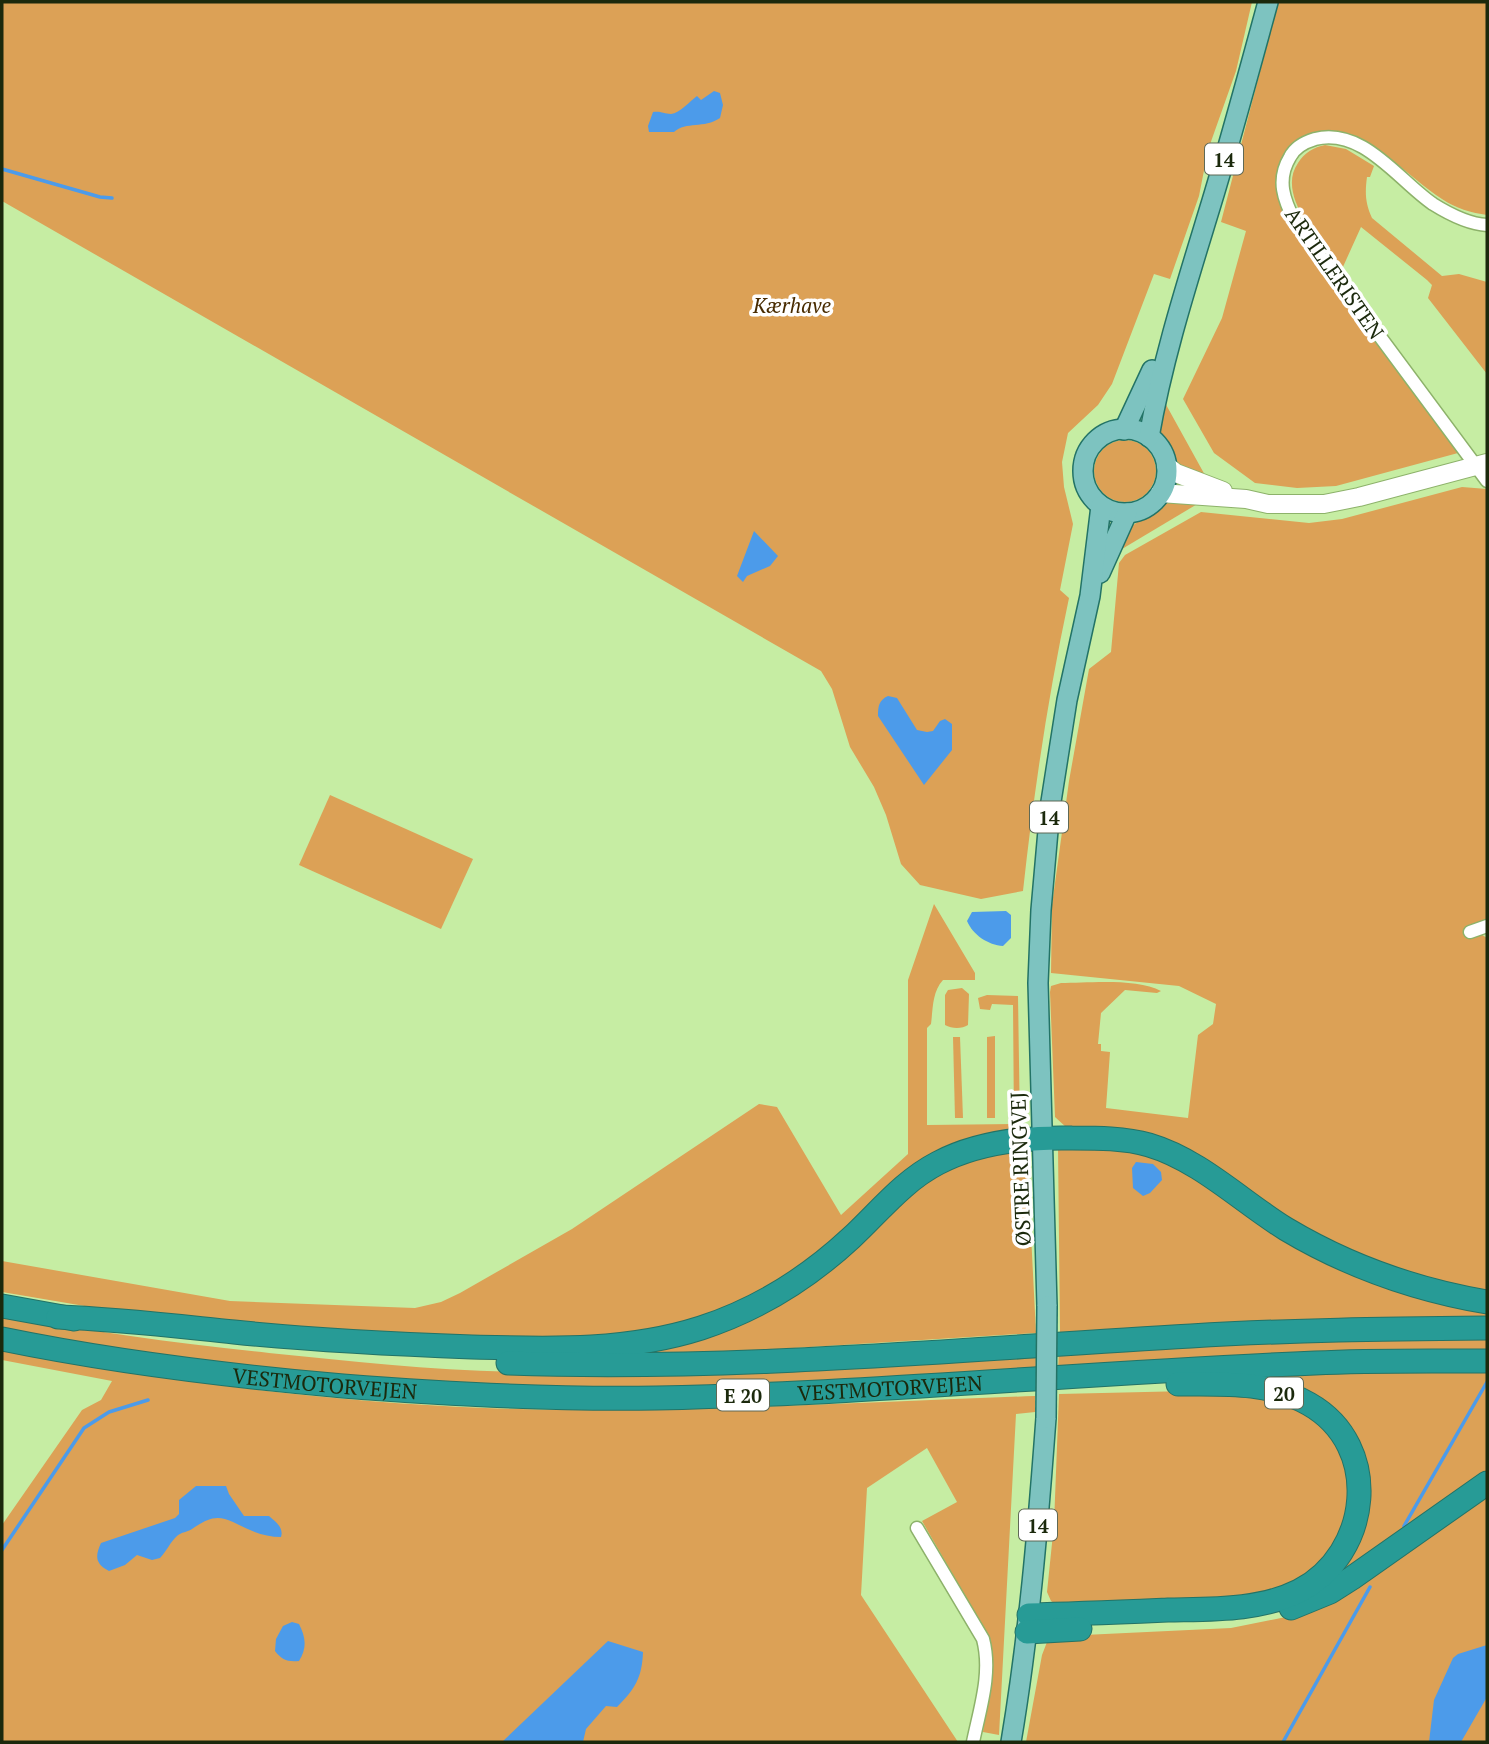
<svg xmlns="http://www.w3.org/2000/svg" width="1489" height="1744" viewBox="0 0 1489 1744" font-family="'PT Serif',serif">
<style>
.green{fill:#dca156}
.water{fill:#4c9bea}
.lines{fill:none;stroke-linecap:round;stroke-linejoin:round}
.stream{stroke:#4c9bea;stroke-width:3.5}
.street-casing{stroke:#8db26a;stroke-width:15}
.secondary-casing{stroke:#8db26a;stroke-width:20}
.primary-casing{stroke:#237366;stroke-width:22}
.highway-casing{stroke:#237366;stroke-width:25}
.street{stroke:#fff;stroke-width:12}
.secondary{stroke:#fff;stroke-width:18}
.primary{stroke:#7dc3c0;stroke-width:19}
.highway{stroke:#279b96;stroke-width:23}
.primary-bridge-casing{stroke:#237366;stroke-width:22;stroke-linecap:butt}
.primary-bridge{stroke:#7dc3c0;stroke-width:19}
.labels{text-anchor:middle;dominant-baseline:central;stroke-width:7;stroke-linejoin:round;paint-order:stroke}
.shield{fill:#fff;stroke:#5f6955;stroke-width:2}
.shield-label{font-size:19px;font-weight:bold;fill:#1b290c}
.street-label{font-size:21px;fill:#1b290c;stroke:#fff}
.park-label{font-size:21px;font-style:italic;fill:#482b00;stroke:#fff}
</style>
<rect width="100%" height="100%" fill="#c6eda3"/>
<g class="green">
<path d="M 2,2 L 1252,2 L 1236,71 L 1208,150 L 1199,196 L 1170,279 L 1154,274 L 1112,384 L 1098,405 L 1068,433 L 1062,462 L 1064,487 L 1073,524 L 1060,590 L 1069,598 C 1048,696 1034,791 1023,891 L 981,899 L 920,885 L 901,864 L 886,815 L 874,787 L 850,747 L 832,689 L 821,671 L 2,201 Z"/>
<path d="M 1278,2 L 1487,2 L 1487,215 C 1472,213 1455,208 1442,199 C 1405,176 1361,120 1313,133 C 1301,136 1290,143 1284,154 C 1269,181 1280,205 1293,230 L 1458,453 L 1336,486 L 1297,488 L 1255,483 L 1214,453 L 1183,399 L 1222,318 L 1246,231 L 1221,222 Z"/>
<path d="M 1325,145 L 1346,149 L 1374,166 L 1370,177 L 1367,177 C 1365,192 1365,203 1372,218 L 1442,276 L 1459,274 L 1487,282 L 1487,374 L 1428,298 L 1432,285 L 1427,280 L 1361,227 L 1342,269 C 1323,244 1275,196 1298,163 C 1304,153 1314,147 1325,145 Z"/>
<path d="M 1164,401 L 1206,477 L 1173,462 L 1167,447 L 1159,436 Z"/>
<circle cx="1125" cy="471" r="31"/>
<path d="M 1462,487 L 1487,489 L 1487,920 L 1479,933 L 1487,938 L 1487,1294 L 1425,1281 L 1344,1251 L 1237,1187 L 1067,1128 L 1055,1117 L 1050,992 L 1051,986 L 1061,983 C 1088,983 1137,978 1161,991 L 1157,993 L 1125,990 L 1101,1013 L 1098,1044 L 1101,1044 L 1101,1051 L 1110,1052 L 1106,1108 L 1188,1118 L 1198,1035 L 1213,1024 L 1216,1004 L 1179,986 L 1051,973 L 1052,905 L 1069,781 L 1089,669 L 1111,652 L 1119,563 L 1125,555 L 1201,512 L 1309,523 L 1342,519 Z"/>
<path d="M 1164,502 L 1199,503 L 1117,552 L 1128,529 Z"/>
<path d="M 330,795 L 473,859 L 441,929 L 299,865 Z"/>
<path d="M 934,904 L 975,973 L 975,980 L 943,980 C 932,992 933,1009 931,1024 L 927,1028 L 927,1125 L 1014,1124 L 1013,1005 L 992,1004 L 990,1010 L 980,1009 L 978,998 L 987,995 L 1018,996 L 1020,1129 L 969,1139 L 943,1147 L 922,1159 L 815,1255 L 751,1298 L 680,1325 L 582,1340 L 392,1336 L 120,1312 L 2,1292 L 2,1261 L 230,1301 L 415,1308 L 441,1302 L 460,1293 L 572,1229 L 759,1104 L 777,1107 L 841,1215 L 908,1154 L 908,980 Z"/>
<path d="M 962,988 L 969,994 L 968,1025 C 962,1029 952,1029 945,1025 L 945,995 L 948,990 Z"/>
<path d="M 995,1036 L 995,1118 L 987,1118 L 987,1037 Z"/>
<path d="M 953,1037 L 960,1037 L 963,1118 L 955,1118 Z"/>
<path d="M 1058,1147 L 1148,1152 L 1239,1204 L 1487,1306 L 1487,1318 L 1060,1332 Z"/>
<path d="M 1023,1148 L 1027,1155 L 1036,1333 L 745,1351 L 596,1356 L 716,1328 L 936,1169 Z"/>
<path d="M 2,1313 C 90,1333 180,1343 269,1353 C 367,1363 466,1374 565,1372 C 721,1370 880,1359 1036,1353 L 1036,1371 L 820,1385 L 562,1390 L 222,1367 L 2,1332 Z"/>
<path d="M 1487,1334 L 1487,1353 L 1058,1370 L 1059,1351 Z"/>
<path d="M 2,1350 C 161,1381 323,1401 485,1408 C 668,1415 852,1402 1035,1396 L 1035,1412 L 1016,1414 L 999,1735 L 983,1732 L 991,1641 L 922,1521 L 957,1502 L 927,1448 L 867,1488 L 861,1595 L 958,1742 L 2,1742 L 2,1525 L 82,1410 L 101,1400 L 112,1381 L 2,1360 Z"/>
<path d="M 1390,1371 L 1487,1371 L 1487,1477 L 1359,1569 L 1288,1600 L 1359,1526 L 1341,1425 L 1206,1378 Z"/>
<path d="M 1188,1391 L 1279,1398 L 1320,1420 L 1348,1466 L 1349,1514 L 1324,1562 L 1288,1587 L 1240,1598 L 1058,1606 L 1051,1601 L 1047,1592 L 1054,1524 L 1059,1394 Z"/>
<path d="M 1487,1491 L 1487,1742 L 1026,1742 L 1042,1655 L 1047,1642 L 1063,1636 L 1231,1628 L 1286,1617 Z"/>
</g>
<g class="water">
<path d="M 714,91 L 720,93 L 723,105 L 720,118 C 704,129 686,121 674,132 L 649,132 L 648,126 L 653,112 C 661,111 664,114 671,114 C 680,113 690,101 697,96 L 701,100 Z"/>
<path d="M 754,531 L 778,556 L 770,566 L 747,576 L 743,582 L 737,576 Z"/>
<path d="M 888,696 L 897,698 L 917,730 L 927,732 L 933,731 L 940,721 L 945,719 L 952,724 L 952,750 L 924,785 L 878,716 C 878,706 879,700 888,696 Z"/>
<path d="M 1006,911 L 1011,915 L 1011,938 L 1003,946 C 988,945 973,935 967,921 L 972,912 Z"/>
<path d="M 1136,1162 L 1153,1164 L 1161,1172 L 1162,1180 L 1150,1193 L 1143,1196 L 1133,1188 L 1132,1168 Z"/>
<path d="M 196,1486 L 226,1486 L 229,1494 L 244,1516 L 269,1516 C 276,1522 284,1528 281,1537 C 263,1537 249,1530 233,1522 C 216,1514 207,1519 192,1529 C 188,1532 181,1532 177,1536 C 171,1541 166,1552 160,1558 L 152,1560 L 137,1555 L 125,1565 L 109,1571 C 95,1564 95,1556 101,1543 L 175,1518 L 179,1514 L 179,1500 Z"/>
<path d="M 292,1622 L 299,1624 C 306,1638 307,1648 299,1661 C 287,1662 282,1660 275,1651 L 276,1639 L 283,1626 Z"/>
<path d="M 608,1641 L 643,1652 C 642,1678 635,1689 617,1707 L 606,1706 L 586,1729 L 583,1742 L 502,1742 Z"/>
<path d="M 1487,1645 L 1487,1697 L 1461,1742 L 1429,1742 L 1434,1700 L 1453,1658 L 1458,1654 Z"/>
</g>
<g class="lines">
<g class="stream">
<path d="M 2,169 L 100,197 L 112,198"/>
<path d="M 1404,1526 L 1487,1382"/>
<path d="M 2,1550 L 84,1428 L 109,1412 L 148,1400"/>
<path d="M 1283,1742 L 1370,1587"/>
</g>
<g class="street-casing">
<g id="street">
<path d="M 1487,225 C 1468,224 1449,214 1433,204 C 1398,180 1363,127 1315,139 C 1305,142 1295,147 1290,157 C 1276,180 1284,200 1295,222 L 1487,481"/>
<path d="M 1470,932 L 1487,926"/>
<path d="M 917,1528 L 983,1639 C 992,1673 980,1708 973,1742"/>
</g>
</g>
<g class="secondary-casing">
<g id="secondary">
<path d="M 1166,465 L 1176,473 L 1223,491"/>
<path d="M 1160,493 L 1246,499 L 1268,504 L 1324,504 L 1359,497 L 1487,463"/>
</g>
</g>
<g class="primary-casing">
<g id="primary">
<circle cx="1125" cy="471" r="42"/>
<path d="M 1124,430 L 1152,370"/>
<path d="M 1149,437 C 1163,357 1188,280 1212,201 C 1232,135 1250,68 1268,2"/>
<path d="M 1100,573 L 1127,513"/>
<path d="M 1047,1306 L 1038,983 L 1041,910 L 1050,808 L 1067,700 L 1090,596 L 1101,506"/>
<path d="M 1011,1742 C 1029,1635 1038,1527 1046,1418"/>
</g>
</g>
<g class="highway-casing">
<g id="highway">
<path d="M 2,1306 L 74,1319"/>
<path d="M 58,1317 C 118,1319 175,1326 234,1332 C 313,1340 393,1344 472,1347 C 549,1349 626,1352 701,1328 C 756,1310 808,1278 851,1238 C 879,1212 903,1181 938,1163 C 978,1142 1028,1137 1072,1138 C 1097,1138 1125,1138 1149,1145 C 1200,1160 1242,1202 1286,1229 C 1348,1266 1416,1290 1487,1302"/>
<path id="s1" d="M 2,1339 C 114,1362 229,1376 343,1386 C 447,1394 552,1400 657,1398 C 877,1393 1096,1372 1315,1363 C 1372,1360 1430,1361 1487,1361"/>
<path d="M 508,1363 C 736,1371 963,1349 1191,1336 C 1289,1330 1388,1329 1487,1328"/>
<path d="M 1291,1608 L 1330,1592 L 1352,1578 L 1487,1483"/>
<path d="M 1029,1615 C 1075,1614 1121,1612 1168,1610 C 1210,1609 1259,1611 1299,1591 C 1371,1554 1383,1446 1309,1404 C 1269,1381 1222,1384 1178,1384"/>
<path d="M 1027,1632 L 1080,1629"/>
</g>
</g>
<use href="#street" class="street"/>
<use href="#secondary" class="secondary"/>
<use href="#primary" class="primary"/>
<use href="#highway" class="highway"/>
<g class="primary-bridge-casing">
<path id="primary-bridge" d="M 1046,1418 L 1047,1306"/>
</g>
<use href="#primary-bridge" class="primary-bridge"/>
</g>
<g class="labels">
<g class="shield">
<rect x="1205" y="143.5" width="38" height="31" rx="5"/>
<rect x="1030" y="801.5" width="38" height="31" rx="5"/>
<rect x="1265" y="1377.5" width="38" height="31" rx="5"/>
<rect x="717" y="1379.5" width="52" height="31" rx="5"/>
<rect x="1019" y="1509.5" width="38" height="31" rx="5"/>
</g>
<g class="shield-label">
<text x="1224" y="159">14</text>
<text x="1049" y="817">14</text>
<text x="1284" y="1393">20</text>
<text x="743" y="1395">E 20</text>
<text x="1038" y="1525">14</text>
</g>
<g class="street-label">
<text transform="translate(1335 273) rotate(55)">ARTILLERISTEN</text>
<text transform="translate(1020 1169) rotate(-92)">ØSTRE RINGVEJ</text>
<text stroke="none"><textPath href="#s1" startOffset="326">VESTMOTORVEJEN</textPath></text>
<text stroke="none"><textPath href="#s1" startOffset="892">VESTMOTORVEJEN</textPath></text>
</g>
<g class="park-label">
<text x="792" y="305">Kærhave</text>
</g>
</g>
<rect width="1489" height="1744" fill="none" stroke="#1b290c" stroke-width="7"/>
</svg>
